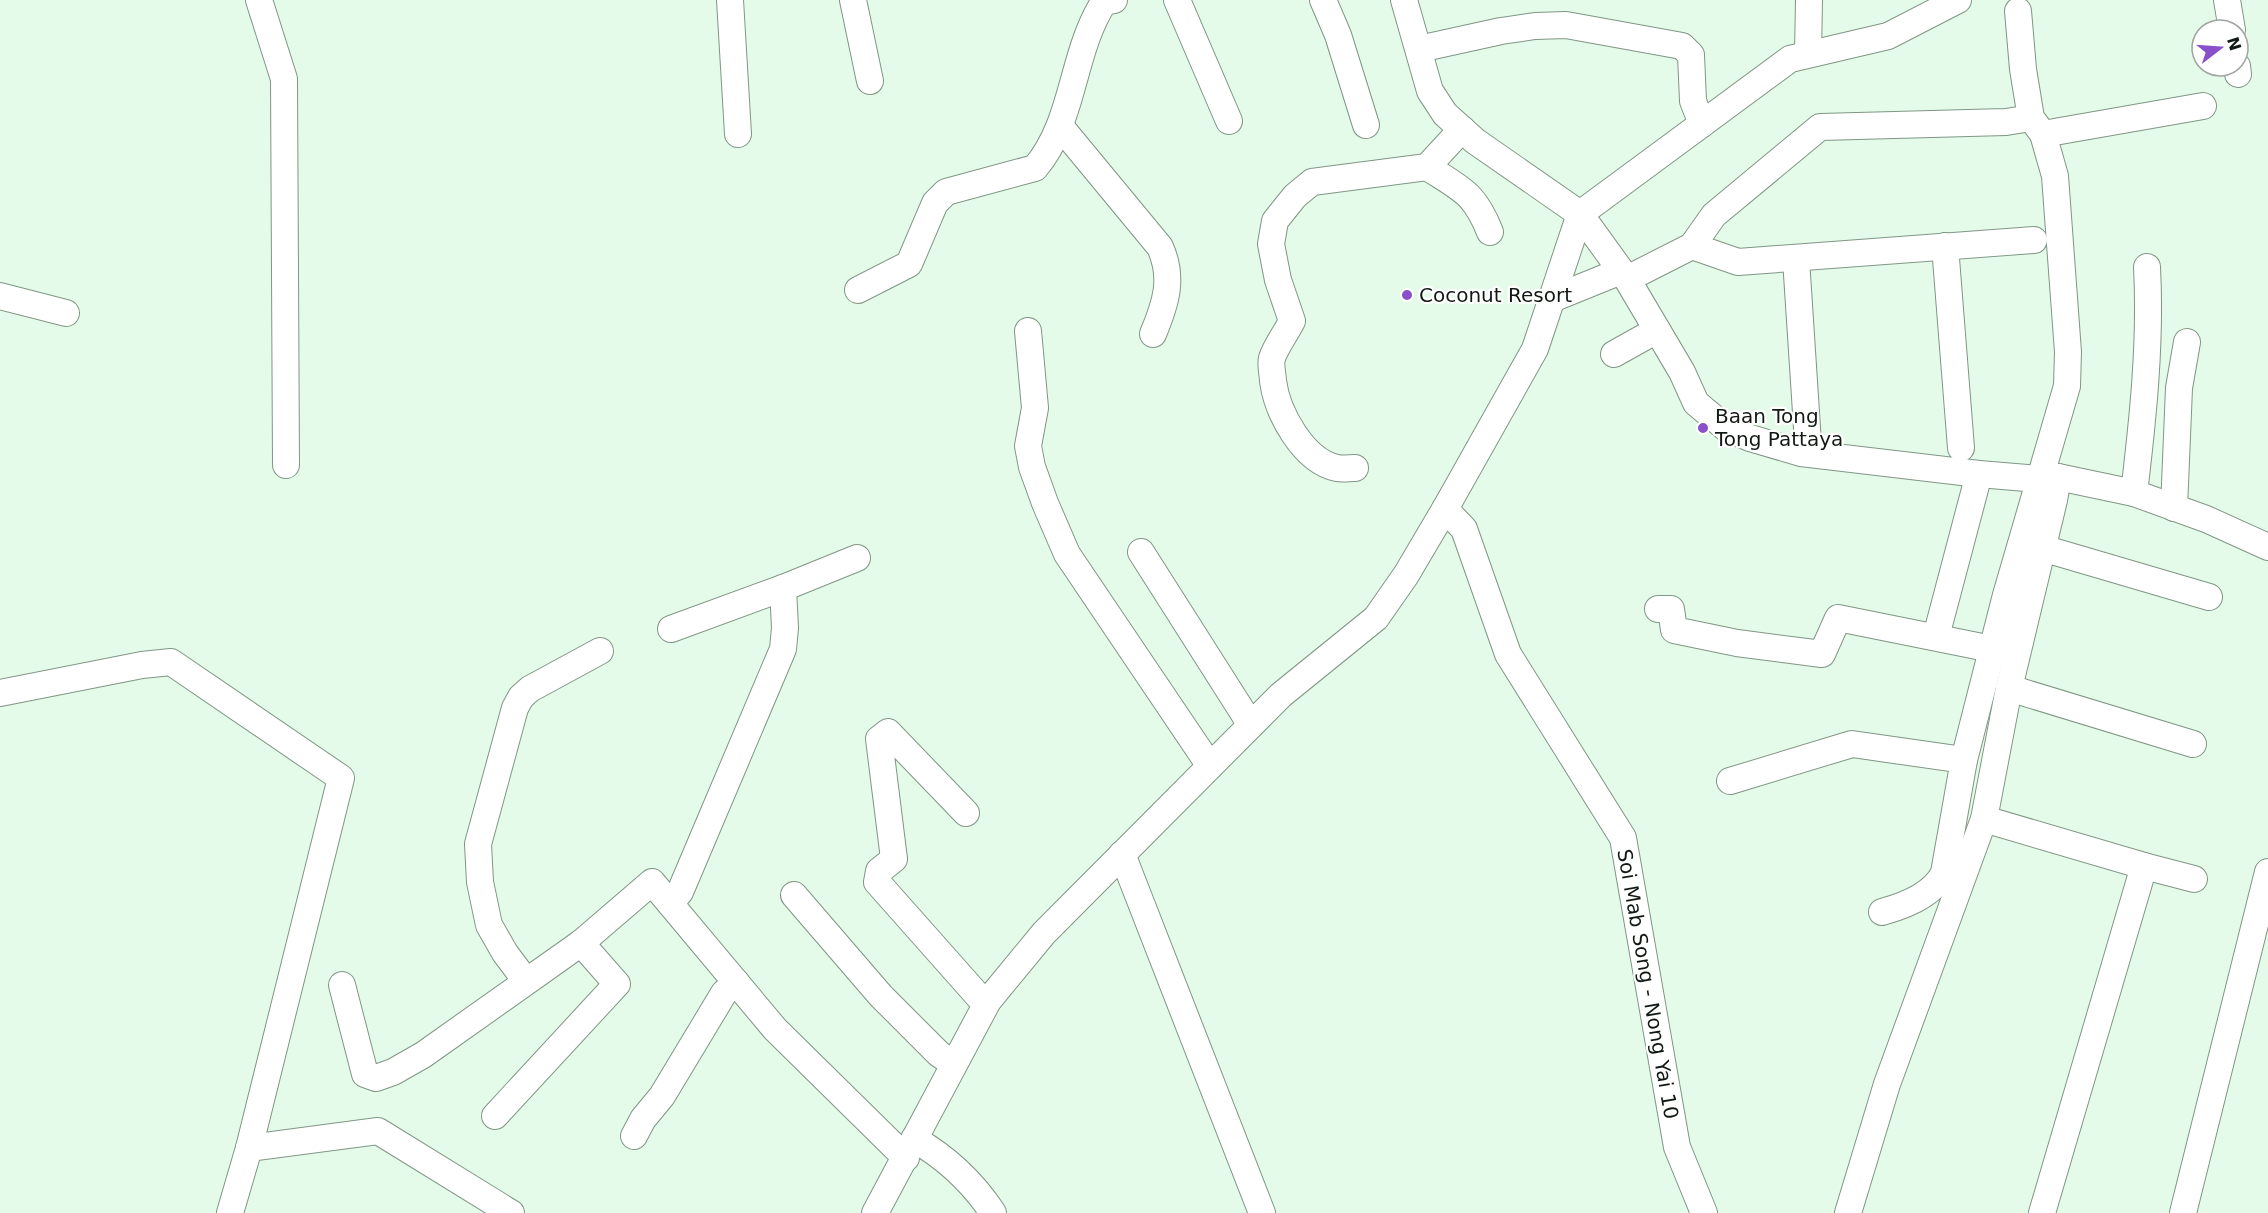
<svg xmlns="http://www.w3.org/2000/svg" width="2268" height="1213" viewBox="0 0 2268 1213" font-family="'DejaVu Sans',sans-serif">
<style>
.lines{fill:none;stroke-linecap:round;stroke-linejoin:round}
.minor-casing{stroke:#809685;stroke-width:28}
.minor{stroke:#fff;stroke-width:26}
.poi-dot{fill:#8851c9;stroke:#fff;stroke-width:2}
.labels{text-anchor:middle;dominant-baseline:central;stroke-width:4.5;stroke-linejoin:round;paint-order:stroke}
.poi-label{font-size:20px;fill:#111913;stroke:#fff;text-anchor:start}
.street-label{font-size:20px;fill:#111913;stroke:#fff}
</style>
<rect width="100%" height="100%" fill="#e3fbe8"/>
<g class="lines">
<g class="minor-casing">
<g id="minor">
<path d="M 259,0 L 284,79 L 286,465"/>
<path d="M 730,0 L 738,134"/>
<path d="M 853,0 L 870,81"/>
<path d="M 1177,0 L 1229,121"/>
<path d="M 1323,0 L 1338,35 L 1366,125"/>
<path d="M 1404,0 L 1430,91 L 1445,114 L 1475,141 L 1580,214 L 1627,279 L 1682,372 L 1696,403 L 1726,428 L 1750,438 L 1801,453 L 1979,474 L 2039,479 L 2058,477 L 2134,493 L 2206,519 L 2268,547"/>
<path d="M 2227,0 L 2232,30"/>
<path d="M 1419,49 L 1501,31 L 1535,26 L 1566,25 L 1682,46 L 1691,55 L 1693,101 L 1702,124"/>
<path d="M 1808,54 L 1809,0"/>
<path d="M 2237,66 L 2238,74"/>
<path d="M 1060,126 L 1160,247 C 1174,278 1166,303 1153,334"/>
<path d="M 2043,134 L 2203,106"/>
<path d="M 1427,167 C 1461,189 1474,192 1490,232"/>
<path d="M 1692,246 L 1738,262 L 2034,240"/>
<path d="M 1945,246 L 1961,448"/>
<path d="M 1796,259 L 1808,443"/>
<path d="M 1627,279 L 1692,246 L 1714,215 L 1820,127 L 2006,122 L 2031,118"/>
<path d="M 858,290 L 909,264 L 935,203 L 946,192 L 1035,168 C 1075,121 1071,53 1104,2 L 1114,0"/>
<path d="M 0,296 L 66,313"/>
<path d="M 1552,299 L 1621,271"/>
<path d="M 1028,331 L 1035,408 L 1028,446 L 1032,467 L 1045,503 L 1067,554 L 1210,766"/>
<path d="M 1614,354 L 1657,330"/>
<path d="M 1355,468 C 1349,468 1342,469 1337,468 C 1303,461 1277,412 1273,381 C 1273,375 1270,365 1272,358 C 1276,346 1286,333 1292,321 L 1278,280 L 1271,244 L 1275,221 L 1295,196 L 1312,182 L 1427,167 L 1462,129"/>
<path d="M 2134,493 C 2143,418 2151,342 2147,267"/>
<path d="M 2174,508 L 2179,388 L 2187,342"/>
<path d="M 1445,509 L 1464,529 L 1508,654 L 1623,838 L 1677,1147 L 1704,1213"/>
<path d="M 2042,548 L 2209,597"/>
<path d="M 1141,552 L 1251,725"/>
<path d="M 1658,609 L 1671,609 L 1674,630 L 1737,643 L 1822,654 L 1838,618 L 1992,649"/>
<path d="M 671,629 L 783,588 L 857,558"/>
<path d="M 1938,629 L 1979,474"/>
<path d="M 2009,688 L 2193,744"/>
<path d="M 0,693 L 142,665 L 171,662 L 341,778 L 249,1148 L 230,1213"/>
<path d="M 1730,781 L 1852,744 L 1964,760"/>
<path d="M 966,813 L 888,732 L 879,739 L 894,859 L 879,871 L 877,882 L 979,997 L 988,1001"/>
<path d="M 1984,819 L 2144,866 L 2194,879"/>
<path d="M 1122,854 L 1262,1213"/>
<path d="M 794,895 L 881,996 L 939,1054 L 954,1064"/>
<path d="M 670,903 L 680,892 L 783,649 L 785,628 L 783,588"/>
<path d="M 1882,912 C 1904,906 1933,895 1944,873 L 1964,760 L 2006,595 L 2067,386 L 2068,352 L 2055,176 L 2043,134 L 2031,118 L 2023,69 L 2018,11"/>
<path d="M 526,981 L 505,953 L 489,925 L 480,882 L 478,844 L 515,708 L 521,697 L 530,689 L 600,651"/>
<path d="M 342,985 L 365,1074 L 376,1078 L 393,1072 L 423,1055 L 581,943 L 652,882 L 775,1029 L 906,1158"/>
<path d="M 495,1116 L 617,984 L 581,943"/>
<path d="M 634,1136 L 643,1119 L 662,1096 L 724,993 L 736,982"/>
<path d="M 914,1139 C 947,1158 972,1181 993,1213"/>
<path d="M 249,1148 L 378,1131 L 511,1213"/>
<path d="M 875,1213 L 988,1001 L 1044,933 L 1281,695 L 1376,618 L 1406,575 L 1445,509 L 1535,349 L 1580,214 L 1790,59 L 1888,36 L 1958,0"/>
<path d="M 1848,1213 L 1887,1084 L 1984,819 L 2009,688 L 2054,500 L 2058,477"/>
<path d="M 2042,1213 L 2144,866"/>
<path d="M 2183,1213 L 2268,872"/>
</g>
</g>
<use href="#minor" class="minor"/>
</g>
<g class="poi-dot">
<circle cx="1407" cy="295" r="6"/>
<circle cx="1703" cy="428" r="6"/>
</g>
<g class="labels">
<g class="poi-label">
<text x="1419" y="295">Coconut Resort</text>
<text x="1715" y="416">Baan Tong<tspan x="1715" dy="23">Tong Pattaya</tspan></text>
</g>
<g class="street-label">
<text transform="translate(1648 984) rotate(80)">Soi Mab Song - Nong Yai 10</text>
</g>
</g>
<g transform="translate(2220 48) rotate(73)"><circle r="28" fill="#ffffff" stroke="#a0a3a1" stroke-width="1.5"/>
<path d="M0-4.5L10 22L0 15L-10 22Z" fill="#8851c9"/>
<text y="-9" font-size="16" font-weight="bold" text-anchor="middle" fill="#111913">N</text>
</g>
</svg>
